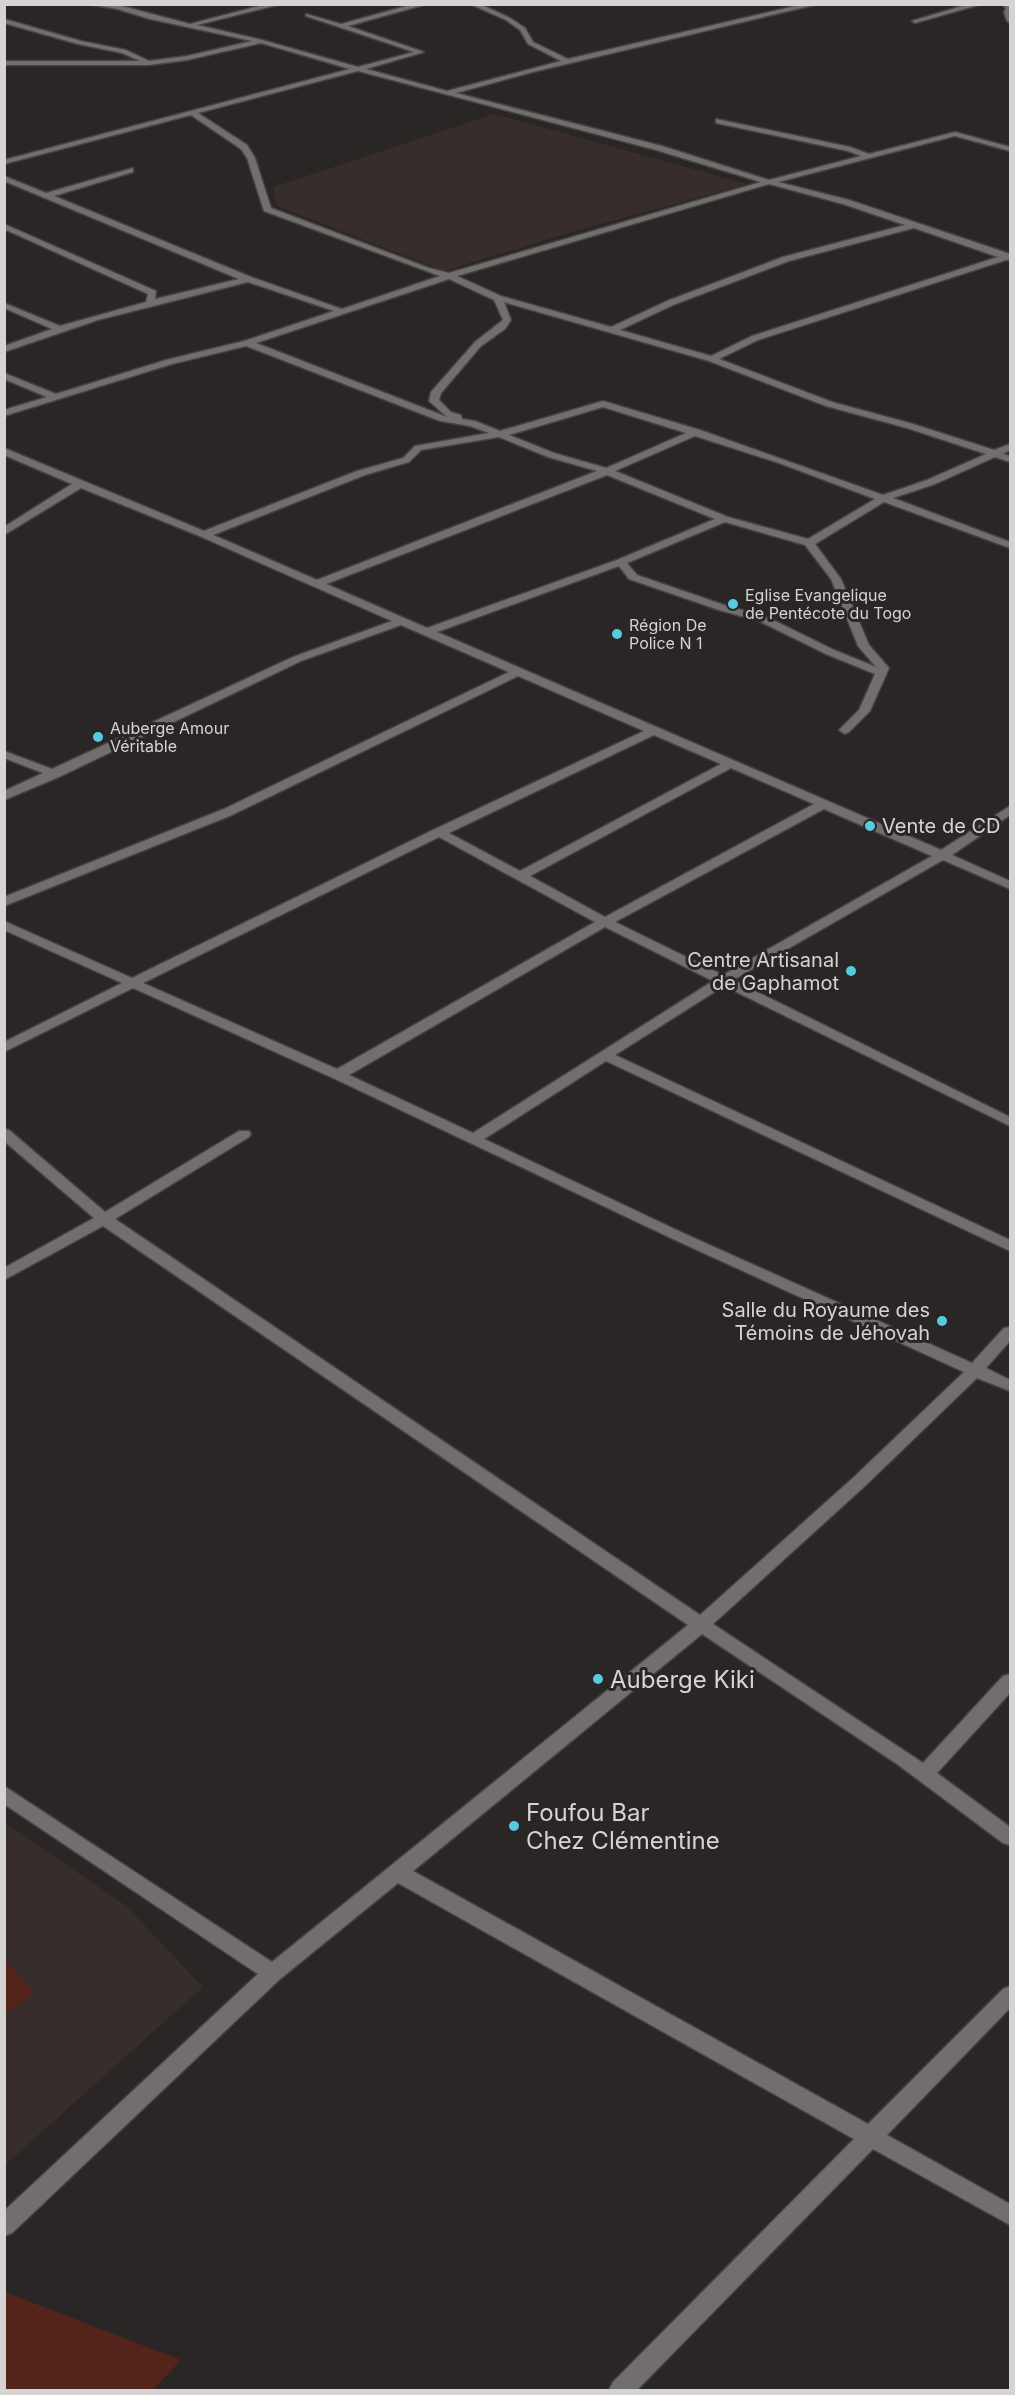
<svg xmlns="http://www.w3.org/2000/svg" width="1015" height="2395" viewBox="0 0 1015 2395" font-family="Inter,sans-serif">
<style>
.built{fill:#372d2b}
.green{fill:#54231a}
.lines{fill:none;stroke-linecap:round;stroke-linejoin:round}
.minor-casing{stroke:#454242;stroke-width:3}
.minor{fill:#726e6d;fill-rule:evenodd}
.poi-dot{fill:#55cae0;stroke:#2a2626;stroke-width:2}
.labels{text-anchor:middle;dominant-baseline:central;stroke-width:6;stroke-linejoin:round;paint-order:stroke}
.far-poi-label{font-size:16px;fill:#d6d4d3;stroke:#2a2626;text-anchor:start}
.poi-label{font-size:20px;fill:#d6d4d3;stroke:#2a2626;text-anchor:end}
.near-poi-label{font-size:24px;fill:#d6d4d3;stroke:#2a2626;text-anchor:start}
</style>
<rect width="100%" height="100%" fill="#2a2626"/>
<g class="built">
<path d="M 494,114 L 542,127 L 747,184 L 579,230 L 444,271 L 277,206 L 273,187 Z"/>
<path d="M 4,1822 L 125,1905 L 203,1987 L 5,2165 Z"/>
</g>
<g class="green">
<path d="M 5,1959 L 34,1994 L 5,2014 L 4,2014 Z"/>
<path d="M 4,2292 L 5,2292 L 181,2360 L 153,2390 L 5,2390 Z"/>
</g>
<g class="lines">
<g class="minor-casing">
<g id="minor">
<path d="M 88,4 L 118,5 L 190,24 L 267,4 L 281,4 L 197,25 L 262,40 L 358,67 L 414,52 L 306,16 L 306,14 L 341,24 L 414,4 L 427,4 L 348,26 L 424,52 L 366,69 L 447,91 L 561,61 L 528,44 L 520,30 L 506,20 L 470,4 L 480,4 L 510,18 L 525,28 L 533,42 L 568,59 L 804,4 L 818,4 L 533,72 L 456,93 L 662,146 L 769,180 L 861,156 L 848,151 L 716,123 L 716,119 L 850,147 L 869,154 L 955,132 L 1010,147 L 1010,151 L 955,136 L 778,182 L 849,200 L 1010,254 L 1010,260 L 1006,260 L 758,340 L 719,359 L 832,402 L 913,424 L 994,450 L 1010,444 L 1010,450 L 1003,454 L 1010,456 L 1010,462 L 995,457 L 935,484 L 893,498 L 1010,542 L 1010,548 L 884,502 L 815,544 L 841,579 L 869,645 L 889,668 L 870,711 L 849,732 L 845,734 L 839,730 L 859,710 L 875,674 L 826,654 L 759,621 L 719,610 L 629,579 L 619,566 L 437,632 L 941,850 L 1010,806 L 1010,815 L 952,855 L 1010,881 L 1010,889 L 943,860 L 733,980 L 1010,1117 L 1010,1126 L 724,986 L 615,1055 L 1010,1240 L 1010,1251 L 606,1061 L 484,1139 L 683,1233 L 972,1363 L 1004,1328 L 1010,1327 L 1010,1341 L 986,1368 L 1010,1380 L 1010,1391 L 977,1378 L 866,1485 L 713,1624 L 923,1763 L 1003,1676 L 1010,1674 L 1010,1693 L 937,1773 L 1010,1827 L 1010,1845 L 1003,1843 L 897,1764 L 702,1634 L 413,1871 L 868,2124 L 1003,1989 L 1010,1986 L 1010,2008 L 887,2135 L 1010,2204 L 1010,2225 L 873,2149 L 637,2390 L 609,2390 L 613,2382 L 854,2139 L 398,1883 L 280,1979 L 12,2233 L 4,2236 L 4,2211 L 258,1974 L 4,1804 L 4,1786 L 272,1962 L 688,1625 L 103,1226 L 4,1280 L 4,1268 L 94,1218 L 4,1141 L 4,1129 L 9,1130 L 105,1212 L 239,1131 L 249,1131 L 251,1134 L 249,1137 L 115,1219 L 700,1615 L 854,1477 L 964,1372 L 673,1239 L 333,1078 L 133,988 L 4,1052 L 4,1042 L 122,983 L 4,930 L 4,921 L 132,978 L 435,829 L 644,731 L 518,676 L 232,815 L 4,906 L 4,897 L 224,809 L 509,672 L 401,625 L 301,661 L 59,777 L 4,800 L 4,791 L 43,773 L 4,758 L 4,751 L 52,769 L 293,657 L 392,621 L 197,535 L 81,488 L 4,535 L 4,527 L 72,484 L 4,455 L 4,448 L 204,531 L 357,471 L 403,458 L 415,446 L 489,433 L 470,426 L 440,421 L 246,346 L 172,364 L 4,416 L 4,410 L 47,397 L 4,379 L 4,373 L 56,394 L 166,360 L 244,341 L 334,311 L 248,282 L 98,320 L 4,352 L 4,346 L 52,329 L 4,308 L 4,303 L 60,326 L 146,302 L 148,294 L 4,229 L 4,224 L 156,291 L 155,299 L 239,279 L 4,181 L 4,176 L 46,193 L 133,168 L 133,172 L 54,196 L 251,277 L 342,309 L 440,276 L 264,211 L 247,158 L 241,149 L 191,115 L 4,164 L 4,160 L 350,69 L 261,43 L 187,60 L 149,65 L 4,65 L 4,61 L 140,61 L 122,53 L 78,44 L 4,23 L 4,19 L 81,41 L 126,50 L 149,61 L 187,56 L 252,41 L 150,19 L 117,9 ZM 358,71 L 656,150 L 761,182 L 449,273 L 429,268 L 271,208 L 255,158 L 247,145 L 198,113 ZM 769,184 L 843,204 L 905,225 L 783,257 L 667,301 L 611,327 L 501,296 L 457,276 ZM 914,228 L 998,257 L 752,336 L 711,356 L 620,330 L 673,305 L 789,261 ZM 449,279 L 494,300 L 503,320 L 475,342 L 431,392 L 429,401 L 447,417 L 256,343 ZM 504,302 L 709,361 L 826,406 L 907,428 L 986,454 L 927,480 L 883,495 L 700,430 L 603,401 L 500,431 L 475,421 L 462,419 L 461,415 L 451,412 L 439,400 L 441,393 L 481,346 L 505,329 L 511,320 ZM 603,407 L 686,433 L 606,468 L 554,453 L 509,435 ZM 695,436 L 779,463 L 875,499 L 808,539 L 728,517 L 615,471 ZM 499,437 L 548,457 L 597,471 L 317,580 L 213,535 L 365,475 L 409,462 L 421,450 ZM 607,475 L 715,519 L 617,560 L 427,628 L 326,584 ZM 725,522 L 805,545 L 831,579 L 858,646 L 876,667 L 834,650 L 767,617 L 727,606 L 637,575 L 627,563 ZM 654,735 L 721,764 L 520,871 L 449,833 ZM 731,768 L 814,804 L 605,917 L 530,876 ZM 824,809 L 932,856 L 723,975 L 615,922 ZM 439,837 L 595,922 L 337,1069 L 143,983 ZM 605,927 L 713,981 L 473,1133 L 349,1075 Z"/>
<path d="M 969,4 L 982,4 L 915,23 L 912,21 Z"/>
<path d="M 1002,4 L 1010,6 L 1010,23 L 1007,21 L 1004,12 L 1006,8 Z"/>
</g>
</g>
<use href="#minor" class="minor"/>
</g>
<g class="poi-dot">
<circle cx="733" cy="604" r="6"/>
<circle cx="617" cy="634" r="6"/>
<circle cx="98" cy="737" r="6"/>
<circle cx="870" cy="826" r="6"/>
<circle cx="851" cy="971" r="6"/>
<circle cx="942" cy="1321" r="6"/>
<circle cx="598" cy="1679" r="6"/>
<circle cx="514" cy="1826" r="6"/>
</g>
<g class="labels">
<g class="far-poi-label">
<text x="745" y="595">Eglise Evangelique<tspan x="745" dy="18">de Pentécote du Togo</tspan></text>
<text x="629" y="625">Région De<tspan x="629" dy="18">Police N 1</tspan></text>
<text x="110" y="728">Auberge Amour<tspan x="110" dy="18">Véritable</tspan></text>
</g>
<g class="poi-label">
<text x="882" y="826" text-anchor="start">Vente de CD</text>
<text x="839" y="960">Centre Artisanal<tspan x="839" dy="23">de Gaphamot</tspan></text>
<text x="930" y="1310">Salle du Royaume des<tspan x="930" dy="23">Témoins de Jéhovah</tspan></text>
</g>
<g class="near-poi-label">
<text x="610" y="1679">Auberge Kiki</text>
<text x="526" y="1812">Foufou Bar<tspan x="526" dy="28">Chez Clémentine</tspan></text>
</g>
</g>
<rect width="1015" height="2395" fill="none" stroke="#d6d4d3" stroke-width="12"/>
</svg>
